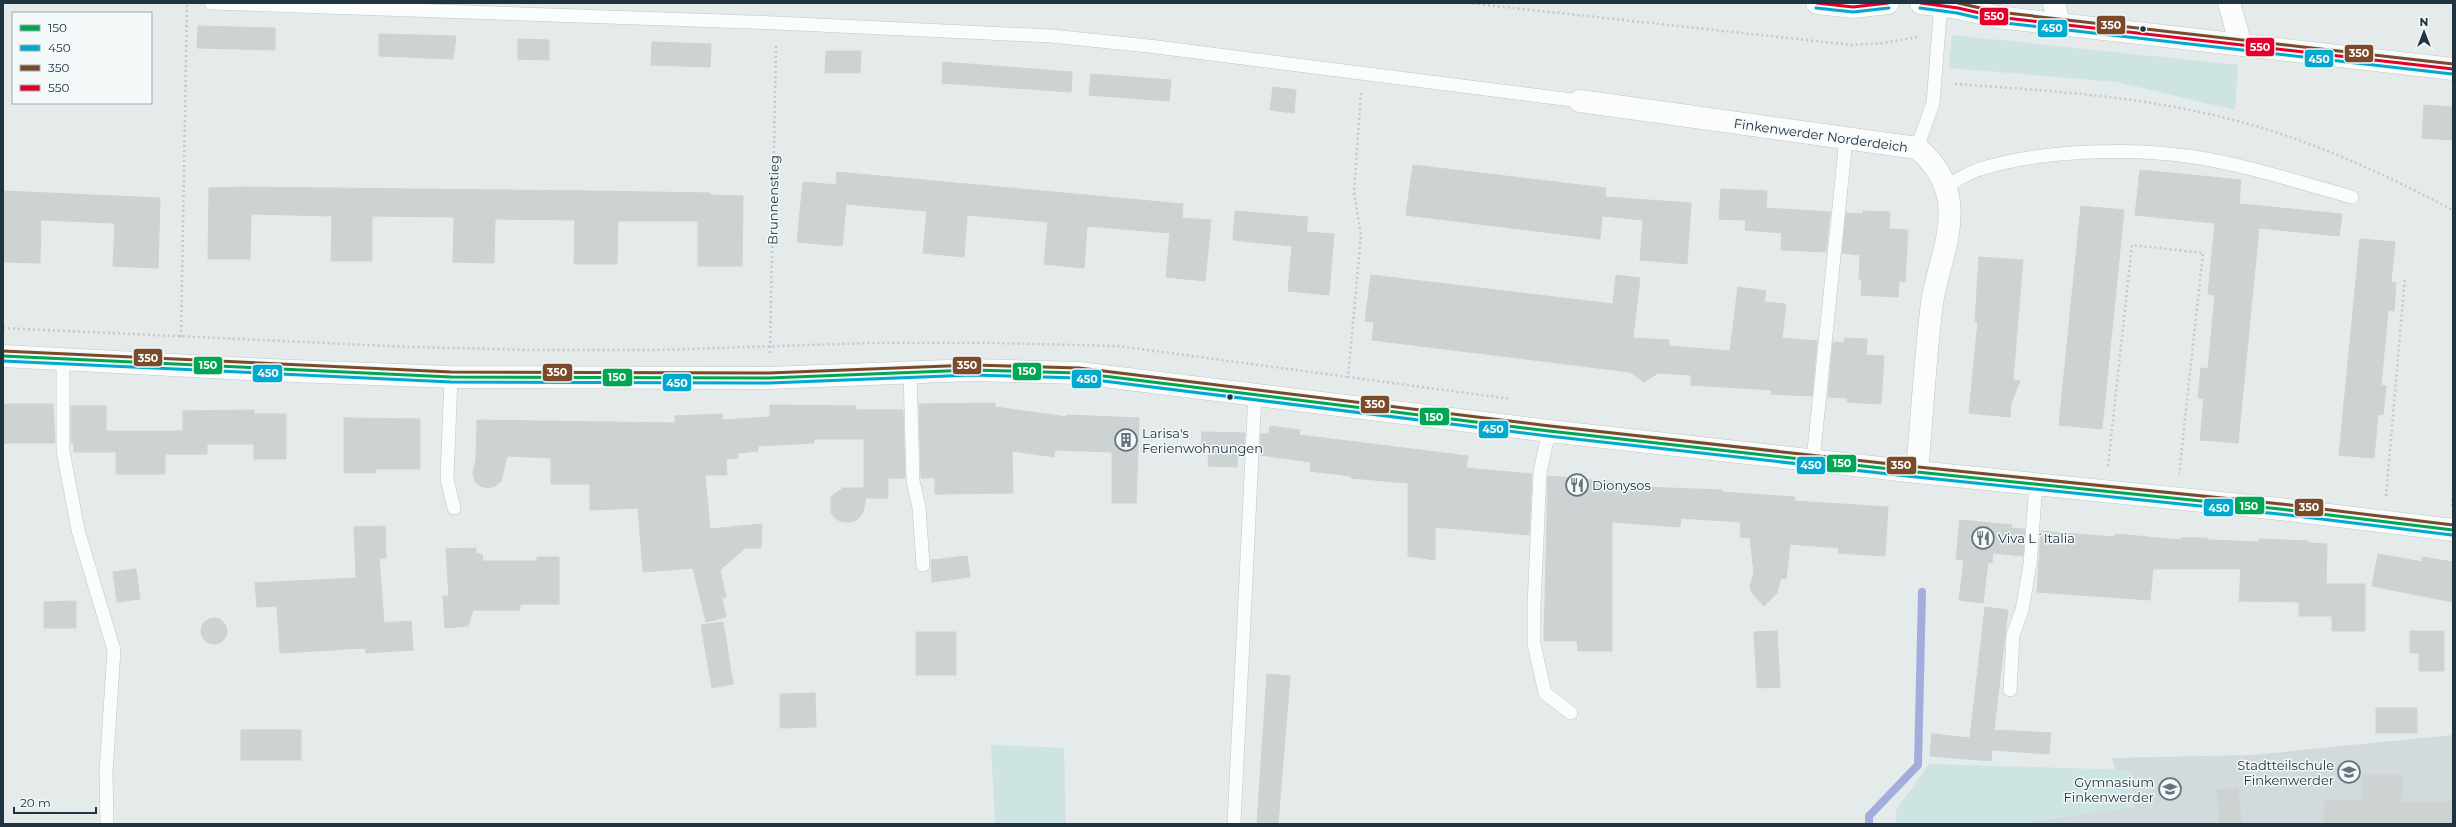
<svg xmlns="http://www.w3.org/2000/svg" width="2456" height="827" viewBox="0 0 2456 827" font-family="Montserrat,sans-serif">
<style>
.built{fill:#d2dadc}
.green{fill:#cde4e3}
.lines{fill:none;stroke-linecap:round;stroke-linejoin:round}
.stream{stroke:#a2addd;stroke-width:8}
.building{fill:#cdd2d3;stroke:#ced2d4}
.service-casing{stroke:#c2c6c7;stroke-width:14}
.minor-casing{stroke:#c2c6c7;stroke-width:23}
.tertiary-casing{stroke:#c2c6c7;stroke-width:23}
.path{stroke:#c4c9cd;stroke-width:2.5;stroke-dasharray:2 3;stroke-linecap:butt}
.service{stroke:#fbfcfc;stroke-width:13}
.minor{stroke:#fbfcfc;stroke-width:22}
.tertiary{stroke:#fbfcfc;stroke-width:22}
.bus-1-casing{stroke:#f3f8f9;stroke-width:6}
.bus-2-casing{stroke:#f3f8f9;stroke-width:6}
.bus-3-casing{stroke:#f3f8f9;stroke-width:6}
.bus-4-casing{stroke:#f3f8f9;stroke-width:6}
.bus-1{stroke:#00a651;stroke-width:3}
.bus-2{stroke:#00a9ce;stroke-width:3}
.bus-3{stroke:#7a4b2a;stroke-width:3}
.bus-4{stroke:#e4002b;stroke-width:3}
.bus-dot{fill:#203340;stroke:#f3f8f9;stroke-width:1.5}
.labels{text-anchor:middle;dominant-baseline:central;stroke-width:3;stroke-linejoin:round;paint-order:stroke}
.street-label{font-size:13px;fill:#203340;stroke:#f3f8f9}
.poi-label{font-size:13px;fill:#203340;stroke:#f3f8f9;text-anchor:start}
.line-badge{stroke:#f3f8f9;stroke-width:1.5}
.badge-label{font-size:11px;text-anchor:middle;font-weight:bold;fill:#fff}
</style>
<rect width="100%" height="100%" fill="#e5eaea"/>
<path class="built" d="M 2453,735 L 2453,824 L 2012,824 L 2119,785 L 2112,758 L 2252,755 Z"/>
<g class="green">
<path d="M 1952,35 L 2238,65 L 2235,110 L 2117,82 L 1949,68 Z"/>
<path d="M 991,745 L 1064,748 L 1066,824 L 995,824 Z"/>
<path d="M 1929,764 L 2133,770 L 2135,807 L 2018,824 L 1896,824 L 1896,810 Z"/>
</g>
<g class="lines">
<path class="stream" d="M 1869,824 L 1869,816 L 1918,765 L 1922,592"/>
</g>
<g class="building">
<path d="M 198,26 L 275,28 L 275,50 L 197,48 Z"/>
<path d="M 379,34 L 456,36 L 453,59 L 379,56 Z"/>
<path d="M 518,39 L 549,40 L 549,60 L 518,59 Z"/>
<path d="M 652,42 L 711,44 L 710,67 L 651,65 Z"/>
<path d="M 826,51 L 861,51 L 860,73 L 825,73 Z"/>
<path d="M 943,62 L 1072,72 L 1071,92 L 942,83 Z"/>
<path d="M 1091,74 L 1171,80 L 1169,101 L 1089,95 Z"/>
<path d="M 1273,87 L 1296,90 L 1294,113 L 1270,110 Z"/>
<path d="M 2424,105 L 2453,107 L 2453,140 L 2422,138 Z"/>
<path d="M 1413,165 L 1606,188 L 1605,197 L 1691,203 L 1687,264 L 1640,260 L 1643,220 L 1602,216 L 1600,239 L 1406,215 Z"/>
<path d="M 2140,170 L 2241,180 L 2239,204 L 2342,214 L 2339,236 L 2259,228 L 2238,443 L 2200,440 L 2204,398 L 2198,398 L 2201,368 L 2208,369 L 2215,295 L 2208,294 L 2215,223 L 2135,215 Z"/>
<path d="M 837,172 L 1183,204 L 1182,218 L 1211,220 L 1205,281 L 1166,277 L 1170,233 L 1087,226 L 1084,268 L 1044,264 L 1048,222 L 967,215 L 964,257 L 923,253 L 927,211 L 846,204 L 842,246 L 797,242 L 803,182 L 836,185 Z"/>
<path d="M 241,187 L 591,191 L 710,193 L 710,195 L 743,196 L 742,266 L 698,266 L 698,221 L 618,221 L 617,264 L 574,264 L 575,220 L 495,219 L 494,263 L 453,262 L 454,217 L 372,216 L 372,261 L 331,261 L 332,216 L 251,214 L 250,259 L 208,259 L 209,188 Z"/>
<path d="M 1721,189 L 1767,191 L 1766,208 L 1830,212 L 1826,252 L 1781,250 L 1782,233 L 1745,230 L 1746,220 L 1719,219 Z"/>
<path d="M 3,191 L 160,198 L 158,268 L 113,266 L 115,223 L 41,220 L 40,263 L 3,262 Z"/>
<path d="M 2081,206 L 2124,210 L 2102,429 L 2059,425 Z"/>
<path d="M 1235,211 L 1308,217 L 1306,232 L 1334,234 L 1329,295 L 1288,291 L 1292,246 L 1233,240 Z"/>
<path d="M 1863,211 L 1890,212 L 1889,229 L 1908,230 L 1905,282 L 1899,281 L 1898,297 L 1861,295 L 1862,279 L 1859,279 L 1860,255 L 1842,253 L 1846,213 L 1863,214 Z"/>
<path d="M 2360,239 L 2395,242 L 2391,282 L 2396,283 L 2394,311 L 2388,310 L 2381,385 L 2386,386 L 2383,415 L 2378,414 L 2374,458 L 2339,455 Z"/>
<path d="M 1979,257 L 2023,260 L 2013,380 L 2020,381 L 2011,403 L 2010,417 L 1969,413 L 1978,322 L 1975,322 Z"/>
<path d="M 1371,275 L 1613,304 L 1616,275 L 1640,278 L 1633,338 L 1669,340 L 1669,346 L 1730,351 L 1738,287 L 1766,291 L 1764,302 L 1786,304 L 1782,338 L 1817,341 L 1812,396 L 1771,394 L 1772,390 L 1691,385 L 1691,375 L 1658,373 L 1644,382 L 1630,372 L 1372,340 L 1374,322 L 1365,321 Z"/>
<path d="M 1845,338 L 1867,339 L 1866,355 L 1884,356 L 1881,404 L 1847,402 L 1848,398 L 1828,397 L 1833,342 L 1844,343 Z"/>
<path d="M 995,403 L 995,407 L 1067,417 L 1067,415 L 1139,418 L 1136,503 L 1112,503 L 1112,452 L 1055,450 L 1054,457 L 1012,451 L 1013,493 L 935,494 L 935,478 L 921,478 L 919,404 Z"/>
<path d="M 3,404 L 53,404 L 55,443 L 3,443 Z"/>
<path d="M 770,405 L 856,406 L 856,410 L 903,410 L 905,478 L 888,478 L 888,498 L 866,498 L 863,512 L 858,519 L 851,522 L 843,522 L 836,519 L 831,513 L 831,497 L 843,488 L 864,488 L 864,439 L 814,439 L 814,443 L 758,446 L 758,451 L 737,453 L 738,458 L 726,459 L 727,475 L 705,475 L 710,529 L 762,524 L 761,548 L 745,548 L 720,570 L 726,597 L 722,598 L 726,617 L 706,622 L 693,568 L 643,572 L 638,508 L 590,510 L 590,484 L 551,484 L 551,458 L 507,456 L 501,481 L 495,486 L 488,488 L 480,486 L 475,481 L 473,473 L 476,460 L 477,420 L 675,423 L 675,416 L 722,414 L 723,420 L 770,417 Z"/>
<path d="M 71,406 L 106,406 L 106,431 L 183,431 L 183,411 L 254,410 L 254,414 L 286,414 L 286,459 L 254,459 L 254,444 L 207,444 L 207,454 L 165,454 L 165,474 L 116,474 L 116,452 L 74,452 L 74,443 L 71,443 Z"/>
<path d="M 344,418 L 420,419 L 420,469 L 376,469 L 376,473 L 344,473 Z"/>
<path d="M 1270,426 L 1300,430 L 1299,435 L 1468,456 L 1466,468 L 1532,474 L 1529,535 L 1435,527 L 1435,560 L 1408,556 L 1408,483 L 1351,478 L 1351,476 L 1310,471 L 1311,462 L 1260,455 L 1261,434 L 1269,434 Z"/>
<path d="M 1202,432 L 1245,433 L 1244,453 L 1238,452 L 1237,467 L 1208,466 L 1209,448 L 1201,447 Z"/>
<path d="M 1548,476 L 1641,484 L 1641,487 L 1722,490 L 1721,492 L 1795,497 L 1794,501 L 1888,507 L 1885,556 L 1838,553 L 1839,548 L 1790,544 L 1786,579 L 1781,578 L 1777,593 L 1764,606 L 1752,593 L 1750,586 L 1754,572 L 1750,538 L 1740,537 L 1741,522 L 1681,518 L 1680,527 L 1612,522 L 1612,651 L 1578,651 L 1577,641 L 1544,641 Z"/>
<path d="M 1960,520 L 2012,525 L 2011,528 L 2025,529 L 2023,556 L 1993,553 L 1992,563 L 1988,562 L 1983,603 L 1959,600 L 1964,560 L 1956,559 Z"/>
<path d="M 385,526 L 386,558 L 379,558 L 384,623 L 411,621 L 413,650 L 366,653 L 365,648 L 280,653 L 277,606 L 257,607 L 255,583 L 356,578 L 354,527 Z"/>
<path d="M 2041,531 L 2114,537 L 2115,534 L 2181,540 L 2181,538 L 2207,538 L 2207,540 L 2259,542 L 2259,539 L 2308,541 L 2308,543 L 2327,544 L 2326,584 L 2365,584 L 2365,631 L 2332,631 L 2332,616 L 2299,616 L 2299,602 L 2239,601 L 2241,569 L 2153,569 L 2150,600 L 2037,592 Z"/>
<path d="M 476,548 L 476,554 L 482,554 L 483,561 L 537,561 L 537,557 L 559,557 L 559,604 L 520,604 L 520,610 L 473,610 L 468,626 L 445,628 L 443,596 L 449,596 L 446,549 Z"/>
<path d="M 2378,554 L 2422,562 L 2422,557 L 2453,562 L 2453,602 L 2372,586 Z"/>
<path d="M 967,556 L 970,577 L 932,582 L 931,560 Z"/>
<path d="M 136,569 L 140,599 L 117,602 L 113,572 Z"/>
<path d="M 76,601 L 76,628 L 44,628 L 44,602 Z"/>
<path d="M 1985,607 L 2008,610 L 1994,730 L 2051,733 L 2049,754 L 1992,750 L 1991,761 L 1930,756 L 1932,734 L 1970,738 Z"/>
<circle cx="214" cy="631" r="13"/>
<path d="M 723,622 L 733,684 L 712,688 L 701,625 Z"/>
<path d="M 1777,631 L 1780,687 L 1757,688 L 1754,632 Z"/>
<path d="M 2410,631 L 2444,631 L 2444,671 L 2419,671 L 2419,653 L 2410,653 Z"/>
<rect x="916" y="632" width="40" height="43"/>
<path d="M 1267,674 L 1290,676 L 1278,824 L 1257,824 Z"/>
<path d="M 815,693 L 816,727 L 780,728 L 780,694 Z"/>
<rect x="2376" y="708" width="41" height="25"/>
<rect x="241" y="730" width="60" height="30"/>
<path d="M 2362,775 L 2402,775 L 2401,802 L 2453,802 L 2453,824 L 2324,824 L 2324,801 L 2362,801 Z"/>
<path d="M 2238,788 L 2241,824 L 2220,824 L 2217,790 Z"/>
</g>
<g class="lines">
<g class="service-casing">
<g id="service">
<path d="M 211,3 L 776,23 L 1051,36 L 1149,46 L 1580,101"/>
<path d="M 1917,148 L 1933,103 L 1941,3"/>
<path d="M 1945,187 C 1956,181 1966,174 1977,170 C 2038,150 2131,147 2194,157 C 2247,165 2300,183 2352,197"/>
<path d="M 63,359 L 63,451 L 78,530 L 114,650 L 106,772 L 107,824"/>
<path d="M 910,372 L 913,481 L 919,507 L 923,565"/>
<path d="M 451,377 L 447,479 L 454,508"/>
<path d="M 1549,431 L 1540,472 L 1534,605 L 1534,644 L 1545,693 L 1571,713"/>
<path d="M 1813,461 L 1846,139"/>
<path d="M 2010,690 L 2013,635 L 2022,610 L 2030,564 L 2036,484"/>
<path d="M 1234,824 L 1255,394"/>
</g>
</g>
<g class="minor-casing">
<g id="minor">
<path d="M 1817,3 L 1853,7 L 1888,3"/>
<path d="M 1921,3 L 1958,8 L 1997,17 L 2453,69"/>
<path d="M 2054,3 L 2059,24"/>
<path d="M 2229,3 L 2241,45"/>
<path d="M 1580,101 L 1917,148 C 1934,162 1946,180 1949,202 C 1953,238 1937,268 1932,303 C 1925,359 1922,416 1917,472"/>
</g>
</g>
<g class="tertiary-casing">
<path id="tertiary" d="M 3,356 L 268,370 L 451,377 L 769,378 L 972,370 L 1079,373 L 1549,431 L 1917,472 L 2280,509 L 2453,530"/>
</g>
<g class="path">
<path d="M 1468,3 L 1852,45 L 1883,43 L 1918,37"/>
<path d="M 1955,84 C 2055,91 2155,97 2252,125 C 2322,145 2388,176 2453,210"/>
<path d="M 1361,93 L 1354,193 L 1361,235 L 1348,377 L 1511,399"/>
<path d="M 3,328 L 412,347 L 534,350 L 656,350 L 869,343 L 996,343 L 1118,346 L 1348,377"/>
<path d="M 181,337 L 187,3"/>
<path d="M 770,353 L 776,44"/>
<path d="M 2108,466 L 2132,245 L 2203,253 L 2179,474"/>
<path d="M 2386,496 L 2405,277"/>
<path d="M 2452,506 L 2453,494"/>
</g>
<use href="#service" class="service"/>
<use href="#minor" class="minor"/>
<use href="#tertiary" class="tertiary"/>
<g class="bus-1-casing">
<path id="bus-1" d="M 3,356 L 451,377 L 769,378 L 972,370 L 1079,373 L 1549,431 L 1917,472 L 2280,509 L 2453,530"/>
</g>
<g class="bus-2-casing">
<g id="bus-2">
<path d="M 1816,8 L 1853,12 L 1889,8"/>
<path d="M 1920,8 L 1957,13 L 1996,22 L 2452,74"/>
<path d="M 3,361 L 451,382 L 769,383 L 972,375 L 1079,378 L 1548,436 L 1916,477 L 2279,514 L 2452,535"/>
</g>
</g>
<g class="bus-3-casing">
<g id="bus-3">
<path d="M 1958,3 L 1998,12 L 2453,64"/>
<path d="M 3,351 L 451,372 L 769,373 L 972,365 L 1079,368 L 1550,426 L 1918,467 L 2281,504 L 2453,525"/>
</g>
</g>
<g class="bus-4-casing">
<g id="bus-4">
<path d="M 1817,3 L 1853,7 L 1888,3"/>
<path d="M 1921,3 L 1958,8 L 1997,17 L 2453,69"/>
</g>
</g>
<use href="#bus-1" class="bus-1"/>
<use href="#bus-2" class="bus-2"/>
<use href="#bus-3" class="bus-3"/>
<use href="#bus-4" class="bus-4"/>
</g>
<defs>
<g id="building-ring" transform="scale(1.15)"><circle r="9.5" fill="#f3f8f9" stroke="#65737c" stroke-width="1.5"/><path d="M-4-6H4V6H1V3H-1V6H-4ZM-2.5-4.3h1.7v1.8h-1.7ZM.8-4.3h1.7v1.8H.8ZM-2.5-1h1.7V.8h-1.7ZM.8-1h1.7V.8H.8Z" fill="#65737c"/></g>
<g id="restaurant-ring" transform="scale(1.15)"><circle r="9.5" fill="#f3f8f9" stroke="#65737c" stroke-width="1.5"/><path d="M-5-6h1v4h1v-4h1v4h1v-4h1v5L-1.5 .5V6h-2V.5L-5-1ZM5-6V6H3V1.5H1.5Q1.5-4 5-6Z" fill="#65737c"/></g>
<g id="school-ring" transform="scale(1.15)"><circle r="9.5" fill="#f3f8f9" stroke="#65737c" stroke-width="1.5"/><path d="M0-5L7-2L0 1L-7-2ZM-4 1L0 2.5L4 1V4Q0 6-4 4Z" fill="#65737c"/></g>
</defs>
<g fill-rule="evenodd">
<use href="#building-ring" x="1126" y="440"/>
<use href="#restaurant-ring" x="1577" y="485"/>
<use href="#restaurant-ring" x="1983" y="538"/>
<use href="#school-ring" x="2349" y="772"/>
<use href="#school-ring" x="2170" y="789"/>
</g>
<g class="bus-dot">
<circle cx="2143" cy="29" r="3.5"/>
<circle cx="1230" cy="397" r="3.5"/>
</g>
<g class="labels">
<g class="street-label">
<text transform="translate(1821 135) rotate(8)">Finkenwerder Norderdeich</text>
<text transform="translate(773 200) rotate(-89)">Brunnenstieg</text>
</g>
<g class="poi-label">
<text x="1142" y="433">Larisa's<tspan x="1142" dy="15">Ferienwohnungen</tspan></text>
<text x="1592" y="485">Dionysos</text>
<text x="1998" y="538">Viva L´Italia</text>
<text x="2334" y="765" text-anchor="end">Stadtteilschule<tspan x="2334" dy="15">Finkenwerder</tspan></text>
<text x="2154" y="782" text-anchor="end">Gymnasium<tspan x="2154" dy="15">Finkenwerder</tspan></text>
</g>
</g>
<g class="line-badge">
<rect x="1979" y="7" width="30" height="19" rx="4" fill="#e4002b"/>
<rect x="2096" y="15" width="30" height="20" rx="4" fill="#7a4b2a"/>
<rect x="2037" y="19" width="31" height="19" rx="4" fill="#00a9ce"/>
<rect x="2245" y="37" width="30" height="20" rx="4" fill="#e4002b"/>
<rect x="2344" y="44" width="30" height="19" rx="4" fill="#7a4b2a"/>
<rect x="2304" y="49" width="30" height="19" rx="4" fill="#00a9ce"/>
<rect x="133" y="348" width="30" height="19" rx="4" fill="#7a4b2a"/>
<rect x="952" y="356" width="30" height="19" rx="4" fill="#7a4b2a"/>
<rect x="193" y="356" width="30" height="19" rx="4" fill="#00a651"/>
<rect x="1012" y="362" width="30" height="19" rx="4" fill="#00a651"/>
<rect x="542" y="363" width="31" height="19" rx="4" fill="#7a4b2a"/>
<rect x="252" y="364" width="31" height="19" rx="4" fill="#00a9ce"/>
<rect x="602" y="368" width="31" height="19" rx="4" fill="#00a651"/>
<rect x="1071" y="369" width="31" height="20" rx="4" fill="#00a9ce"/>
<rect x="662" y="373" width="30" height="19" rx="4" fill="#00a9ce"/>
<rect x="1360" y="395" width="30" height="19" rx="4" fill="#7a4b2a"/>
<rect x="1419" y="407" width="31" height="19" rx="4" fill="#00a651"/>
<rect x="1478" y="420" width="31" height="19" rx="4" fill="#00a9ce"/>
<rect x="1826" y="454" width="31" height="19" rx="4" fill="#00a651"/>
<rect x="1886" y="456" width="31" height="19" rx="4" fill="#7a4b2a"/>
<rect x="1796" y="456" width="30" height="19" rx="4" fill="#00a9ce"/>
<rect x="2234" y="496" width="31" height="19" rx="4" fill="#00a651"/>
<rect x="2294" y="498" width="30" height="19" rx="4" fill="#7a4b2a"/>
<rect x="2203" y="498" width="31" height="19" rx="4" fill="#00a9ce"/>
</g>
<g class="badge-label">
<text x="1994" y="20">550</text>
<text x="2111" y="29">350</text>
<text x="2052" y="32">450</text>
<text x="2260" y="51">550</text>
<text x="2359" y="57">350</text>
<text x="2319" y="63">450</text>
<text x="148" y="362">350</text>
<text x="967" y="369">350</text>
<text x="208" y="369">150</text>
<text x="1027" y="375">150</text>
<text x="557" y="376">350</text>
<text x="268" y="377">450</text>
<text x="617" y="381">150</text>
<text x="1087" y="383">450</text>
<text x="677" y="387">450</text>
<text x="1375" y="408">350</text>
<text x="1434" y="421">150</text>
<text x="1493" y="433">450</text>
<text x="1842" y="467">150</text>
<text x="1901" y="469">350</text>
<text x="1811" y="469">450</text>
<text x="2249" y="510">150</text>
<text x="2309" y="511">350</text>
<text x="2219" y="512">450</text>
</g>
<rect width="2456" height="827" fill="none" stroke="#203340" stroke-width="8"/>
<rect x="12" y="12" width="140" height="92" fill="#f3f8f9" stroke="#9fa9af"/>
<rect x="20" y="25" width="20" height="6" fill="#00a651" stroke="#9fa9af"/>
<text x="48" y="32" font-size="12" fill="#203340">150</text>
<rect x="20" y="45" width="20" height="6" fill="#00a9ce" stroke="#9fa9af"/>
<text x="48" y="52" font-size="12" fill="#203340">450</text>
<rect x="20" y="65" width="20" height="6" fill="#7a4b2a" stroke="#9fa9af"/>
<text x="48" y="72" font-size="12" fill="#203340">350</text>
<rect x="20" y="85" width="20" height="6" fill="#e4002b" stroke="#9fa9af"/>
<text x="48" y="92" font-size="12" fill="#203340">550</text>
<g transform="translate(2424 32)" stroke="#f3f8f9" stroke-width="3" paint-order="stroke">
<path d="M0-3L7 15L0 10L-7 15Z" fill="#203340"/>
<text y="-6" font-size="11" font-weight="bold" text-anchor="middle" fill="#203340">N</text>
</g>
<path d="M14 807v6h82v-6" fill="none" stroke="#203340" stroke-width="2"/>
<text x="20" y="807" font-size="12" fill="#203340" stroke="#f3f8f9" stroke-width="3" paint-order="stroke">20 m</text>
</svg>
